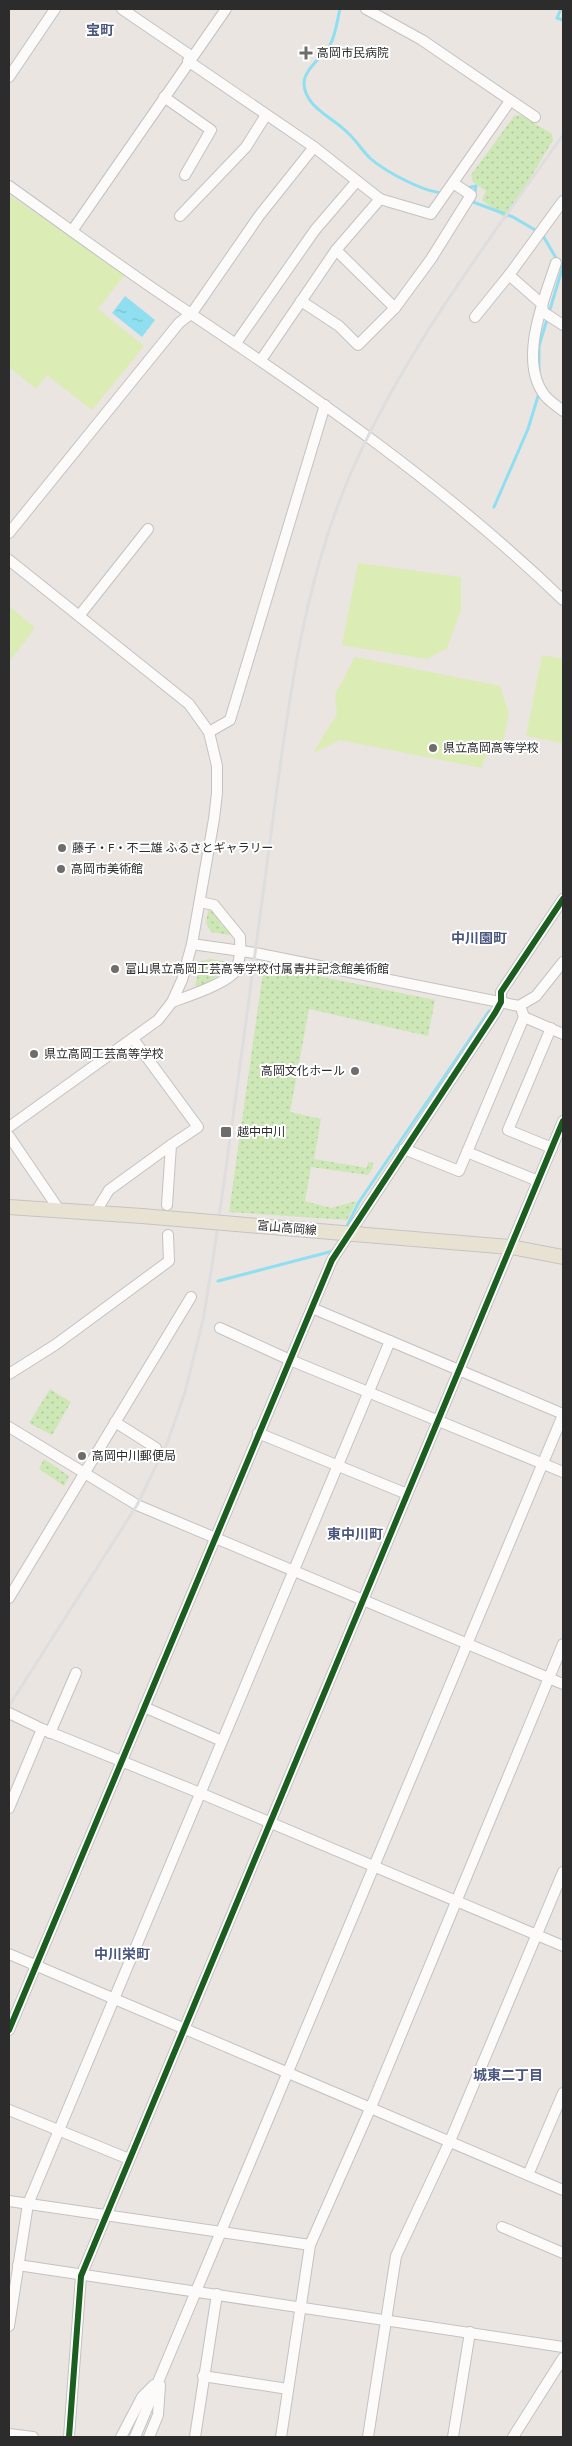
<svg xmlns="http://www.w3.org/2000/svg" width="572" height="2446" viewBox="0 0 572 2446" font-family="Figtree,'Noto Sans JP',sans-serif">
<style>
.green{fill:url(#green-dots)}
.pitch{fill:#dbecb4}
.water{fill:url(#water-ripples)}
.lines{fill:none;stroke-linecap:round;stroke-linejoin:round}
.stream{stroke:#8fdff1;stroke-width:3}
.minor-casing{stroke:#c3c2c3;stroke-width:12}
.major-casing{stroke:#c6c3c2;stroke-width:16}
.minor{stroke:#fcfbfa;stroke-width:10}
.major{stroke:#e8e2d3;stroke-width:14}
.rail{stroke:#dededf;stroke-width:3}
.major-bridge-casing{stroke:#c6c3c2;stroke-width:16;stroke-linecap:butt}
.major-bridge{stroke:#e8e2d3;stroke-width:14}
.cycleway-casing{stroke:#fff;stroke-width:9}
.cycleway{stroke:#1b5e20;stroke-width:6}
.poi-dot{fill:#6e6d6b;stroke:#fff;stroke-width:2}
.labels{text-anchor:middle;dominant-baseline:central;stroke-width:4;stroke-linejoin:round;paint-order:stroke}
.poi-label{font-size:12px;fill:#2c2c2c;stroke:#fff;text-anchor:start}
.street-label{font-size:12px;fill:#2c2c2c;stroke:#fff}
.neighbourhood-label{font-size:14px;font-weight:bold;fill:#485680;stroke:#fff}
</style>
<defs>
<pattern id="green-dots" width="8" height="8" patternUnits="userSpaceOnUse" patternTransform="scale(1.25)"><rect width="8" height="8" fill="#cee7b7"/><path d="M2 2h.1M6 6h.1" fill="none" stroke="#b1c69e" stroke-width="1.8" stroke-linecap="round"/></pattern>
<pattern id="water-ripples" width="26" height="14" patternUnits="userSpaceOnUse" patternTransform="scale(1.25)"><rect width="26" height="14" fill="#8fdff1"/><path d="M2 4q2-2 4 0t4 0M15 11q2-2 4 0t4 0" fill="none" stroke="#7cc0cf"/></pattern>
</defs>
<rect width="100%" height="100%" fill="#eae5e1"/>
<g class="green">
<path d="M 521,115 L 552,134 L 553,140 L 506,219 L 482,200 L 486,191 L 473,182 L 471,175 L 514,116 Z"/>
<path d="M 209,906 L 215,908 L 215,914 L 222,926 L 229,927 L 235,936 L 211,932 L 206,923 Z"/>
<path d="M 210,959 L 231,962 L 230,968 L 200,987 L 195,986 L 201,961 Z"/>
<path d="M 264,965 L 435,1000 L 428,1036 L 309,1009 L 290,1112 L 321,1119 L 314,1159 L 367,1168 L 368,1162 L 373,1163 L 373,1168 L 368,1175 L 311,1167 L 305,1201 L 331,1208 L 357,1201 L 347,1220 L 229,1212 Z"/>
<path d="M 50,1389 L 71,1402 L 52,1435 L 29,1423 Z"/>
<path d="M 44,1459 L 69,1476 L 64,1486 L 39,1469 Z"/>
</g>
<g class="pitch">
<path d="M 9,195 L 125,274 L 98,309 L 144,346 L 92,410 L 47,375 L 36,389 L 9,367 Z"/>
<path d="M 358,563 L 461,577 L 461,610 L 447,648 L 427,659 L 342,645 Z"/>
<path d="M 9,606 L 35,628 L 9,662 Z"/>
<path d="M 542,655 L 563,659 L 563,743 L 526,736 Z"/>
<path d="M 355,657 L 500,686 L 509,714 L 502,746 L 484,759 L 482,768 L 340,740 L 313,753 L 337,714 L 335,695 Z"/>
</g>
<path class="water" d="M 125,296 L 155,320 L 142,337 L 112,313 Z"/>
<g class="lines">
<g class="stream">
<path d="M 340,9 C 337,21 336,34 330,45 C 323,56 304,70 304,83 C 304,107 334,118 348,133 C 357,141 362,151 371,159 C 386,172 424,192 443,193"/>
<path d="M 561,9 L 557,18 L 563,20"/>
<path d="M 466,188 L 476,186 L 473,202 L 513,217 L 542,234 L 563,270"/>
<path d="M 539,371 L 539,346 L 563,266"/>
<path d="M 494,507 L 528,429 L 539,393"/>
<path d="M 345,1230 L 359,1202 L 489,1011"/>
<path d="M 218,1281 L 333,1251"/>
</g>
<g class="minor-casing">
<g id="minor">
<path d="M 122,9 L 191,56"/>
<path d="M 366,9 L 422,40 L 535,117"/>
<path d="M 188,61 L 314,147 L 380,199 L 336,250 L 261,360"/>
<path d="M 9,77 L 55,9"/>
<path d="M 164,97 L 211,130 L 185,175"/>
<path d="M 9,186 C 64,225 119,266 176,304 C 313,395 444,485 563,600"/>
<path d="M 380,199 L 431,214 L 510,101"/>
<path d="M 180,216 L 246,147 L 266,115"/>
<path d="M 72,231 L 226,9"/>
<path d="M 336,250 L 395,308"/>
<path d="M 556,263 C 544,299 519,358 543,393 C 547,400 557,406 563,411"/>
<path d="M 509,275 L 542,304 L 543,312 L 563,325"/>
<path d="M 301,301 L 339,326 L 358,345 L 395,308 L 431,259 L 471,195 L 453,183"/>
<path d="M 475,317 L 509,275 L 563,201"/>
<path d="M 236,343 L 315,230 L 357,181"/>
<path d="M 9,533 L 179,323 L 192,313 L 259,216 L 314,147"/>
<path d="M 9,560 L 189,704 L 209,732 L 217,766 L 217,793 L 214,819 L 192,944 L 182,980 L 172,1002 L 158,1020 L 9,1127"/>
<path d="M 79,616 L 148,529"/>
<path d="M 209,732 L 230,720 L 325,405"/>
<path d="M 192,944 L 255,953 L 519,1006 L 536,996 L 563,962"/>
<path d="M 172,1002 C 189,996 222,985 234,973 C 240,965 241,947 240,937 L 214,905 L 200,902"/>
<path d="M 522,1011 L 524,1017 L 563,1034"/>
<path d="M 551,1028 L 508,1130 L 552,1148"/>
<path d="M 134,1040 L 198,1127 L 171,1145 L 167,1205"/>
<path d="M 9,1136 L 60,1211"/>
<path d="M 404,1149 L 459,1171 L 524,1017"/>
<path d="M 467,1152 L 538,1181"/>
<path d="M 95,1213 L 109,1190 L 171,1145"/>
<path d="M 312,1308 L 563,1414"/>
<path d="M 220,1328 L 290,1360 L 563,1472"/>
<path d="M 9,1374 L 55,1345 L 169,1261 L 168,1235"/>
<path d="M 115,1422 L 156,1448"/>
<path d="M 9,1427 L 137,1505 L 563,1684"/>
<path d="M 258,1433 L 407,1494"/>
<path d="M 9,1598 L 191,1297"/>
<path d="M 144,1707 L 222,1741"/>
<path d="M 9,1713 L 42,1729 L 200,1793 L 563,1946"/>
<path d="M 50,1733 L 76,1673"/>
<path d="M 9,1808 L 42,1729"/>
<path d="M 9,1954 L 563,2190"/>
<path d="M 9,2030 L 332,1260 L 495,1013 L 501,1002 L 501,992 L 563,899"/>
<path d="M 9,2110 L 129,2159"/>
<path d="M 528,2175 L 563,2093"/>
<path d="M 9,2201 L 310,2245"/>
<path d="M 502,2227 L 563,2253"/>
<path d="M 18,2265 L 563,2347"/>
<path d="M 9,2326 L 28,2204 L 390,1341"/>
<path d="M 203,2376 L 288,2389"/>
<path d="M 9,2434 L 33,2437"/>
<path d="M 69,2437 L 81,2276 L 563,1121"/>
<path d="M 121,2437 L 142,2397 L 154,2385"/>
<path d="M 135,2437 L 563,1415"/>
<path d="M 149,2437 L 158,2415 L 160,2385"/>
<path d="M 195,2437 L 217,2294"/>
<path d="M 281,2437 L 310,2245 L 371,2107 L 563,1644"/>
<path d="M 368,2437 L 396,2256 L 450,2141 L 563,1872"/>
<path d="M 453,2437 L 470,2332"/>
<path d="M 513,2437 L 563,2358"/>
</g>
</g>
<g class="major-casing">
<g id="major">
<path d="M 9,1207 L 142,1216"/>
<path d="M 378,1236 L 511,1247 L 563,1257"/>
</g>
</g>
<use href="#minor" class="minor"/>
<use href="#major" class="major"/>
<path class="rail" d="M 9,1706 L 137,1505 L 168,1441 L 185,1392 L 203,1320 L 211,1272 C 232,1131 250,990 269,849 C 286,723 299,594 350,475 C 403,353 486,244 563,135"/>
<g class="major-bridge-casing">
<path id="major-bridge" d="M 142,1216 L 378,1236"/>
</g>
<use href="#major-bridge" class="major-bridge"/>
<g class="cycleway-casing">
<g id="cycleway">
<path d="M 9,2030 L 332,1260 L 495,1013 L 501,1002 L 501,992 L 563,899"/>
<path d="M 69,2437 L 81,2276 L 563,1121"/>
</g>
</g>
<use href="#cycleway" class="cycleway"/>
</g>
<g class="poi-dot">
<path d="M303.5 45.5h5v5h5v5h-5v5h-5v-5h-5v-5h5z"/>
<circle cx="433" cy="748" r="5"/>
<circle cx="62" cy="848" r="5"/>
<circle cx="61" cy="869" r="5"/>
<circle cx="115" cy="969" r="5"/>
<circle cx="34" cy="1054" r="5"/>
<circle cx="355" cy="1071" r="5"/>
<rect x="220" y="1126" width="12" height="12" rx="2.5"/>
<circle cx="82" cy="1456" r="5"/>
</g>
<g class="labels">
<g class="poi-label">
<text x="317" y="53">高岡市民病院</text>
<text x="443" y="748">県立高岡高等学校</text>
<text x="72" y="848">藤子・F・不二雄 ふるさとギャラリー</text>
<text x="71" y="869">高岡市美術館</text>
<text x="125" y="969">富山県立高岡工芸高等学校付属青井記念館美術館</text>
<text x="44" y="1054">県立高岡工芸高等学校</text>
<text x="345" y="1071" text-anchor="end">高岡文化ホール</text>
<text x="237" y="1132">越中中川</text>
<text x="92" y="1456">高岡中川郵便局</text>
</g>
<g class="street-label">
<text transform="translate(287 1228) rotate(5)">富山高岡線</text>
</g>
<g class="neighbourhood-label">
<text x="100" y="30">宝町</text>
<text x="479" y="938">中川園町</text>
<text x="355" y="1534">東中川町</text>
<text x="122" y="1954">中川栄町</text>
<text x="508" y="2075">城東二丁目</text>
</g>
</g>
<rect width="572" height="2446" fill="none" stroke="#2c2c2c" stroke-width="20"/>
</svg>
